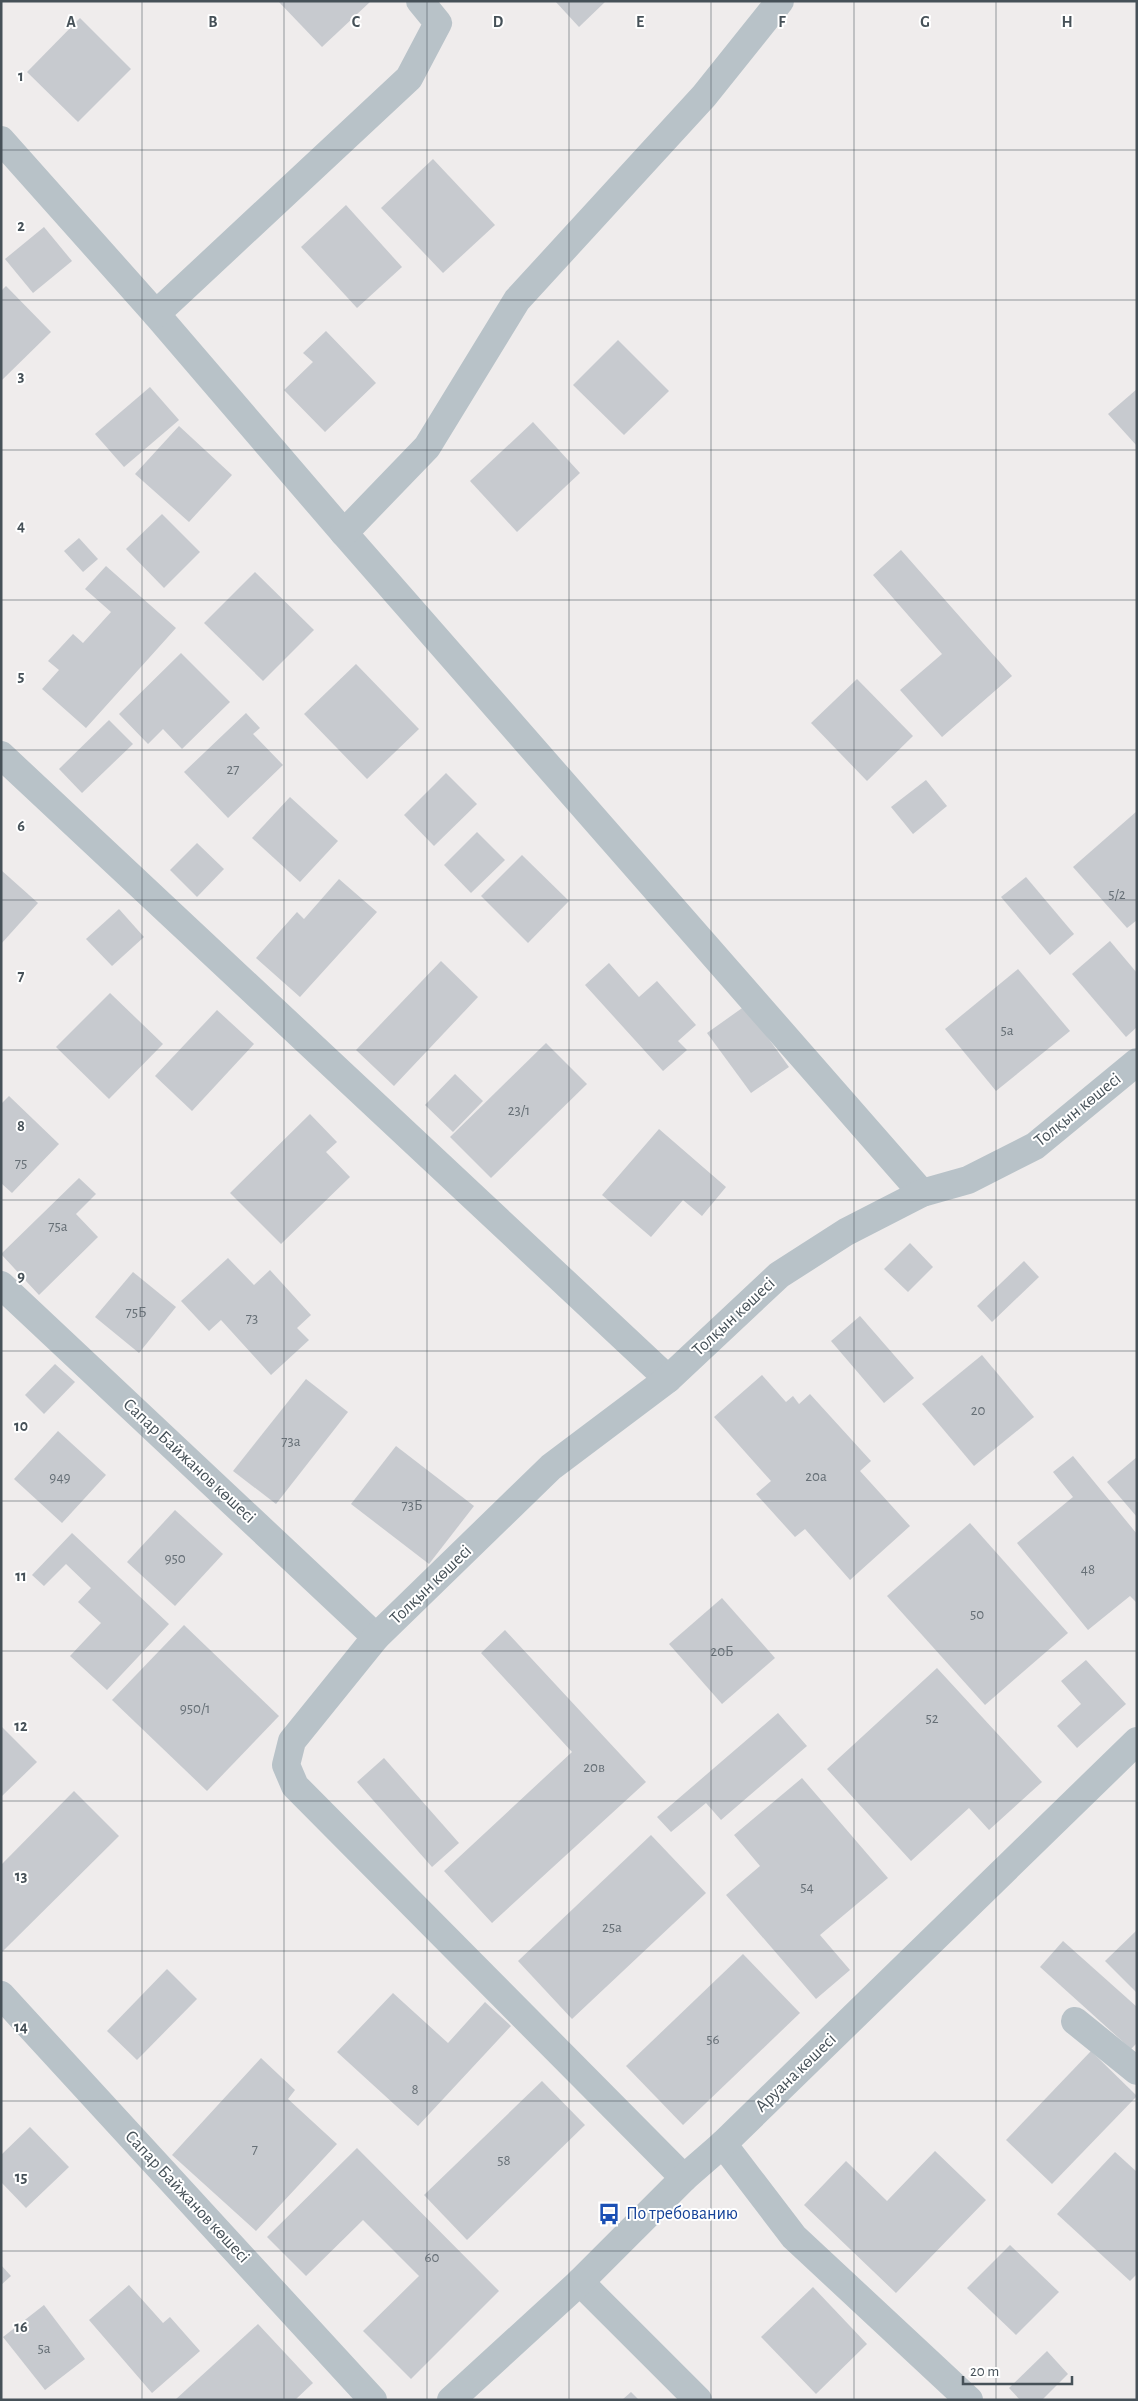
<svg xmlns="http://www.w3.org/2000/svg" width="1138" height="2401" viewBox="0 0 1138 2401" font-family="'Alegreya Sans',sans-serif">
<style>
.building{fill:#c7cacf}
.lines{fill:none;stroke-linecap:round;stroke-linejoin:round}
.minor{stroke:#b8c2c8;stroke-width:28}
.grid{fill:none;stroke:#465158;stroke-width:1;stroke-opacity:0.55}
.labels{text-anchor:middle;dominant-baseline:central;stroke-width:4;stroke-linejoin:round;paint-order:stroke}
.number-label{font-size:15px;fill:#666f76}
.street-label{font-size:18px;fill:#465158;stroke:#fff}
.transit-label{font-size:18px;fill:#164399;stroke:#fff;text-anchor:start}
.grid-label{font-size:16px;text-anchor:middle;font-weight:bold;fill:#465158;stroke:#fff;stroke-width:4;stroke-linejoin:round;paint-order:stroke}
</style>
<rect width="100%" height="100%" fill="#efecec"/>
<g class="building">
<path d="M 278,1 L 371,1 L 322,47 Z"/>
<path d="M 555,1 L 606,1 L 579,27 Z"/>
<path d="M 80,18 L 131,69 L 78,122 L 27,72 Z"/>
<path d="M 433,159 L 495,225 L 443,273 L 381,208 Z"/>
<path d="M 346,205 L 402,267 L 357,308 L 301,247 Z"/>
<path d="M 44,227 L 72,261 L 33,293 L 5,259 Z"/>
<path d="M 6,286 L 51,332 L 1,381 L 1,291 Z"/>
<path d="M 326,331 L 376,383 L 325,432 L 284,390 L 313,362 L 303,353 Z"/>
<path d="M 618,340 L 669,391 L 624,435 L 573,385 Z"/>
<path d="M 150,387 L 179,420 L 124,467 L 95,434 Z"/>
<path d="M 1137,389 L 1137,446 L 1108,414 Z"/>
<path d="M 533,422 L 580,473 L 517,532 L 470,481 Z"/>
<path d="M 179,426 L 232,475 L 189,522 L 135,474 Z"/>
<path d="M 162,514 L 200,552 L 164,588 L 126,549 Z"/>
<path d="M 79,538 L 98,559 L 83,572 L 64,551 Z"/>
<path d="M 901,550 L 1012,676 L 942,737 L 900,690 L 942,654 L 873,575 Z"/>
<path d="M 106,566 L 176,628 L 86,728 L 42,689 L 59,670 L 48,661 L 73,634 L 83,643 L 111,612 L 85,589 Z"/>
<path d="M 255,572 L 314,630 L 263,681 L 204,623 Z"/>
<path d="M 181,653 L 230,702 L 182,749 L 163,729 L 148,744 L 119,714 Z"/>
<path d="M 356,664 L 419,729 L 367,779 L 304,714 Z"/>
<path d="M 857,679 L 913,736 L 867,781 L 811,723 Z"/>
<path d="M 246,713 L 260,728 L 253,734 L 283,765 L 228,818 L 184,772 Z"/>
<path d="M 109,720 L 133,744 L 82,793 L 59,769 Z"/>
<path d="M 446,773 L 477,804 L 434,846 L 404,815 Z"/>
<path d="M 926,780 L 947,806 L 913,834 L 891,807 Z"/>
<path d="M 290,797 L 338,841 L 300,882 L 252,838 Z"/>
<path d="M 1137,811 L 1137,920 L 1127,928 L 1073,867 Z"/>
<path d="M 477,832 L 505,860 L 471,893 L 444,865 Z"/>
<path d="M 197,843 L 224,869 L 197,897 L 170,870 Z"/>
<path d="M 522,855 L 569,901 L 528,943 L 481,896 Z"/>
<path d="M 1,870 L 38,903 L 1,944 Z"/>
<path d="M 1026,877 L 1074,934 L 1050,955 L 1001,897 Z"/>
<path d="M 339,879 L 377,912 L 300,997 L 256,958 L 297,912 L 304,919 Z"/>
<path d="M 119,909 L 144,937 L 112,966 L 86,939 Z"/>
<path d="M 1110,941 L 1137,973 L 1137,1027 L 1126,1037 L 1072,974 Z"/>
<path d="M 441,961 L 478,997 L 394,1086 L 356,1050 Z"/>
<path d="M 609,963 L 639,997 L 657,981 L 696,1025 L 678,1041 L 687,1050 L 663,1071 L 585,985 Z"/>
<path d="M 1018,969 L 1070,1031 L 996,1091 L 945,1029 Z"/>
<path d="M 110,993 L 163,1044 L 109,1099 L 56,1047 Z"/>
<path d="M 745,1006 L 789,1067 L 751,1093 L 707,1033 Z"/>
<path d="M 217,1010 L 254,1044 L 192,1111 L 155,1076 Z"/>
<path d="M 546,1043 L 587,1084 L 491,1178 L 450,1137 Z"/>
<path d="M 455,1074 L 483,1101 L 453,1132 L 425,1105 Z"/>
<path d="M 9,1096 L 59,1144 L 12,1193 L 1,1183 L 1,1104 Z"/>
<path d="M 310,1114 L 337,1142 L 326,1152 L 350,1177 L 281,1244 L 230,1193 Z"/>
<path d="M 659,1129 L 726,1187 L 702,1216 L 683,1200 L 651,1237 L 602,1195 Z"/>
<path d="M 79,1178 L 96,1194 L 76,1214 L 98,1237 L 39,1295 L 1,1254 Z"/>
<path d="M 910,1243 L 933,1267 L 908,1292 L 884,1269 Z"/>
<path d="M 228,1258 L 254,1285 L 270,1270 L 311,1315 L 297,1328 L 309,1340 L 271,1375 L 221,1320 L 209,1331 L 181,1301 Z"/>
<path d="M 1024,1261 L 1039,1277 L 992,1322 L 977,1306 Z"/>
<path d="M 133,1272 L 176,1307 L 139,1353 L 95,1317 Z"/>
<path d="M 860,1316 L 914,1378 L 884,1403 L 831,1341 Z"/>
<path d="M 982,1355 L 1034,1417 L 974,1466 L 922,1404 Z"/>
<path d="M 55,1364 L 75,1382 L 44,1414 L 25,1395 Z"/>
<path d="M 762,1375 L 786,1402 L 793,1396 L 799,1404 L 810,1394 L 871,1461 L 860,1471 L 910,1526 L 850,1580 L 805,1529 L 795,1537 L 756,1494 L 771,1481 L 714,1417 Z"/>
<path d="M 306,1379 L 348,1412 L 276,1504 L 233,1471 Z"/>
<path d="M 58,1431 L 106,1475 L 62,1523 L 14,1479 Z"/>
<path d="M 396,1446 L 474,1506 L 429,1564 L 351,1504 Z"/>
<path d="M 1073,1456 L 1137,1534 L 1137,1603 L 1130,1596 L 1088,1630 L 1017,1543 L 1073,1497 L 1053,1472 Z"/>
<path d="M 1137,1457 L 1137,1517 L 1107,1482 Z"/>
<path d="M 175,1510 L 223,1554 L 175,1606 L 127,1562 Z"/>
<path d="M 970,1523 L 1068,1633 L 985,1705 L 887,1596 Z"/>
<path d="M 72,1533 L 169,1624 L 107,1690 L 70,1656 L 101,1623 L 78,1602 L 91,1588 L 66,1564 L 44,1586 L 32,1575 Z"/>
<path d="M 722,1598 L 775,1658 L 722,1704 L 669,1644 Z"/>
<path d="M 184,1625 L 279,1716 L 207,1791 L 112,1700 Z"/>
<path d="M 505,1630 L 646,1782 L 492,1923 L 444,1871 L 572,1752 L 481,1653 Z"/>
<path d="M 1086,1660 L 1126,1704 L 1077,1748 L 1057,1726 L 1081,1704 L 1061,1681 Z"/>
<path d="M 937,1668 L 1042,1782 L 989,1830 L 969,1808 L 911,1861 L 827,1769 Z"/>
<path d="M 778,1713 L 807,1746 L 721,1820 L 706,1803 L 671,1832 L 657,1817 Z"/>
<path d="M 1,1726 L 37,1762 L 1,1797 Z"/>
<path d="M 384,1758 L 459,1843 L 432,1867 L 357,1782 Z"/>
<path d="M 802,1778 L 888,1878 L 820,1935 L 850,1970 L 816,1999 L 726,1895 L 760,1866 L 734,1835 Z"/>
<path d="M 74,1791 L 119,1836 L 1,1953 L 1,1865 Z"/>
<path d="M 651,1835 L 706,1893 L 572,2019 L 518,1961 Z"/>
<path d="M 1137,1930 L 1137,1993 L 1105,1961 Z"/>
<path d="M 1063,1941 L 1137,2007 L 1137,2043 L 1131,2049 L 1040,1967 Z"/>
<path d="M 743,1954 L 800,2013 L 683,2125 L 626,2066 Z"/>
<path d="M 167,1969 L 197,1999 L 137,2060 L 107,2031 Z"/>
<path d="M 393,1993 L 448,2043 L 485,2002 L 511,2026 L 418,2126 L 337,2052 Z"/>
<path d="M 1091,2051 L 1137,2096 L 1052,2184 L 1006,2140 Z"/>
<path d="M 261,2058 L 295,2090 L 288,2099 L 337,2144 L 256,2231 L 172,2155 Z"/>
<path d="M 542,2081 L 585,2125 L 467,2240 L 424,2195 Z"/>
<path d="M 30,2127 L 69,2167 L 26,2208 L 1,2182 L 1,2155 Z"/>
<path d="M 357,2148 L 499,2291 L 411,2379 L 363,2331 L 419,2276 L 363,2220 L 306,2276 L 267,2237 Z"/>
<path d="M 935,2151 L 986,2200 L 896,2293 L 804,2205 L 846,2161 L 887,2201 Z"/>
<path d="M 1115,2152 L 1137,2172 L 1137,2274 L 1130,2281 L 1057,2214 Z"/>
<path d="M 1010,2245 L 1059,2292 L 1016,2335 L 967,2288 Z"/>
<path d="M 1,2265 L 11,2276 L 1,2285 Z"/>
<path d="M 129,2285 L 163,2323 L 170,2317 L 200,2351 L 152,2393 L 89,2320 Z"/>
<path d="M 813,2287 L 867,2344 L 816,2394 L 761,2337 Z"/>
<path d="M 44,2305 L 85,2359 L 45,2390 L 3,2337 Z"/>
<path d="M 258,2324 L 313,2383 L 295,2400 L 175,2400 Z"/>
<path d="M 1047,2351 L 1068,2374 L 1042,2400 L 1020,2400 L 1009,2388 Z"/>
<path d="M 631,2392 L 639,2400 L 622,2400 Z"/>
</g>
<g class="lines">
<g class="minor">
<path d="M 1,140 L 156,314 L 344,533 L 922,1193"/>
<path d="M 156,314 L 409,78 L 438,23 L 420,1"/>
<path d="M 344,533 L 427,447 L 517,300 L 704,96 L 780,1"/>
<path d="M 1,755 L 668,1379"/>
<path d="M 1,1285 L 376,1637"/>
<path d="M 1,1995 L 373,2400"/>
<path d="M 1075,2021 L 1137,2071"/>
<path d="M 723,2144 L 794,2237 L 969,2400"/>
<path d="M 684,2178 L 295,1786 L 286,1765 L 292,1741 L 376,1637 L 551,1467 L 668,1379 L 779,1275 L 846,1232 L 922,1193 L 968,1180 L 1035,1146 L 1137,1062"/>
<path d="M 580,2282 L 698,2400"/>
<path d="M 451,2400 L 580,2282 L 684,2178 L 723,2144 L 1137,1741"/>
</g>
</g>
<path class="grid" d="M 142,1 L 142,2400M 284,1 L 284,2400M 427,1 L 427,2400M 569,1 L 569,2400M 711,1 L 711,2400M 854,1 L 854,2400M 996,1 L 996,2400M 1,150 L 1137,150M 1,300 L 1137,300M 1,450 L 1137,450M 1,600 L 1137,600M 1,750 L 1137,750M 1,900 L 1137,900M 1,1050 L 1137,1050M 1,1200 L 1137,1200M 1,1351 L 1137,1351M 1,1501 L 1137,1501M 1,1651 L 1137,1651M 1,1801 L 1137,1801M 1,1951 L 1137,1951M 1,2101 L 1137,2101M 1,2251 L 1137,2251"/>
<defs>
<g id="bus-bare" transform="scale(1.725)"><path d="M-5-6H5V4H4V6H2V4H-2V6H-4V4H-5ZM-3.5-4V0h7V-4ZM-3.5 1.2v1.5H-2V1.2ZM2 1.2v1.5H3.5V1.2Z" fill="#1a4fb4" stroke="#fff" stroke-width="2.5" paint-order="stroke"/></g>
</defs>
<g fill-rule="evenodd">
<use href="#bus-bare" x="609" y="2214"/>
</g>
<g class="labels">
<g class="number-label">
<text x="233" y="769">27</text>
<text x="1117" y="894">5/2</text>
<text x="1007" y="1030">5а</text>
<text x="519" y="1110">23/1</text>
<text x="21" y="1163">75</text>
<text x="58" y="1226">75а</text>
<text x="136" y="1312">75Б</text>
<text x="252" y="1318">73</text>
<text x="978" y="1410">20</text>
<text x="291" y="1441">73а</text>
<text x="816" y="1476">20а</text>
<text x="60" y="1477">949</text>
<text x="412" y="1505">73Б</text>
<text x="175" y="1558">950</text>
<text x="1088" y="1569">48</text>
<text x="977" y="1614">50</text>
<text x="722" y="1651">20Б</text>
<text x="195" y="1708">950/1</text>
<text x="932" y="1718">52</text>
<text x="594" y="1767">20в</text>
<text x="807" y="1887">54</text>
<text x="612" y="1927">25а</text>
<text x="713" y="2039">56</text>
<text x="415" y="2089">8</text>
<text x="255" y="2149">7</text>
<text x="504" y="2160">58</text>
<text x="432" y="2257">60</text>
<text x="44" y="2348">5а</text>
</g>
<g class="street-label">
<text transform="translate(1078 1110) rotate(-39)">Толқын көшесі</text>
<text transform="translate(734 1317) rotate(-43)">Толқын көшесі</text>
<text transform="translate(189 1461) rotate(43)">Сапар Байжанов көшесі</text>
<text transform="translate(431 1585) rotate(-44)">Толқын көшесі</text>
<text transform="translate(796 2073) rotate(-44)">Аруана көшесі</text>
<text transform="translate(187 2197) rotate(47)">Сапар Байжанов көшесі</text>
</g>
<g class="transit-label">
<text x="626" y="2214">По требованию</text>
</g>
</g>
<g class="grid-label">
<text x="71" y="27">A</text>
<text x="213" y="27">B</text>
<text x="356" y="27">C</text>
<text x="498" y="27">D</text>
<text x="640" y="27">E</text>
<text x="782" y="27">F</text>
<text x="925" y="27">G</text>
<text x="1067" y="27">H</text>
<text x="21" y="81">1</text>
<text x="21" y="231">2</text>
<text x="21" y="381">3</text>
<text x="21" y="531">4</text>
<text x="21" y="681">5</text>
<text x="21" y="831">6</text>
<text x="21" y="981">7</text>
<text x="21" y="1131">8</text>
<text x="21" y="1281">9</text>
<text x="21" y="1431">10</text>
<text x="21" y="1581">11</text>
<text x="21" y="1731">12</text>
<text x="21" y="1881">13</text>
<text x="21" y="2032">14</text>
<text x="21" y="2182">15</text>
<text x="21" y="2332">16</text>
</g>
<rect width="1138" height="2401" fill="none" stroke="#465158" stroke-width="5"/>
<path d="M963 2376v8h109v-8" fill="none" stroke="#465158" stroke-width="2.5"/>
<text x="970" y="2376" font-size="15" fill="#465158" stroke="#ffffff" stroke-width="4" paint-order="stroke">20 m</text>
</svg>
